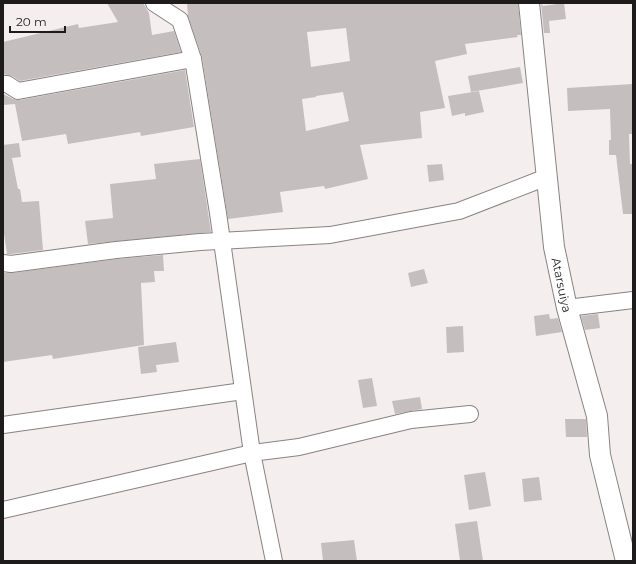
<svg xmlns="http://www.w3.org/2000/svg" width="636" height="564" viewBox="0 0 636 564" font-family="Montserrat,sans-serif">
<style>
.building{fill:#c5bebf;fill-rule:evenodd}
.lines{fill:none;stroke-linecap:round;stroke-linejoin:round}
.minor-casing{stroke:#898283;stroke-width:18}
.tertiary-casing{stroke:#898283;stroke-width:22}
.minor{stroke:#fff;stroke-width:16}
.tertiary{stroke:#fff;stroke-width:20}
.labels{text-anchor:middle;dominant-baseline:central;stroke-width:4;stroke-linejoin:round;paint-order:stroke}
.street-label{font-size:12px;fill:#1e1b1c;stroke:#f5eeee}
</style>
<rect width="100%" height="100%" fill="#f5eeee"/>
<g class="building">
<path d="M 107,3 L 143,3 L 149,13 L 152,35 L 174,31 L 181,52 L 20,81 L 12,76 L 3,74 L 3,42 L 78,24 L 79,28 L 118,22 Z"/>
<path d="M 187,3 L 518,3 L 521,35 L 517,35 L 518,37 L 465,44 L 467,54 L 435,61 L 445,108 L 420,112 L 422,138 L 360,145 L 368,179 L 325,189 L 324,186 L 280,192 L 283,212 L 228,219 L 202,57 L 188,16 ZM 346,28 L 350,61 L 311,67 L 307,32 ZM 343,92 L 349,121 L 306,131 L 302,99 L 316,97 L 316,96 Z"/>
<path d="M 541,3 L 543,6 L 564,3 L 566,19 L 549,21 L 550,33 L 544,33 Z"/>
<path d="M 520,67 L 523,83 L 471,92 L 468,76 Z"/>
<path d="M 185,70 L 194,127 L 141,136 L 140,132 L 68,144 L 66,134 L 22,141 L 15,104 L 3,105 L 3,94 L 13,99 L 20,100 Z"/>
<path d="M 633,84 L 633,99 L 632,99 L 633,134 L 629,134 L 630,164 L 633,164 L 633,214 L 623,214 L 616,155 L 609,155 L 609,140 L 611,140 L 610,109 L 568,111 L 567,88 Z"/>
<path d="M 479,91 L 484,112 L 465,116 L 465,113 L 452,116 L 448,96 Z"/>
<path d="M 19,143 L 21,157 L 12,158 L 18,189 L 20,189 L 22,202 L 39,201 L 43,250 L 11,254 L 7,254 L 3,227 L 3,145 Z"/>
<path d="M 200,159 L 211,232 L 88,244 L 85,221 L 113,218 L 110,184 L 156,179 L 154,164 Z"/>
<path d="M 442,164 L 444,180 L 429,182 L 427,165 Z"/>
<path d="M 163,255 L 164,271 L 154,271 L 155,282 L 141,283 L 144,345 L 53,359 L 52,355 L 3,362 L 3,273 L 12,273 L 117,259 Z"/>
<path d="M 424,269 L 428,283 L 411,287 L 408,273 Z"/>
<path d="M 549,314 L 550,319 L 558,318 L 562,332 L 536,336 L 534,316 Z"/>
<path d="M 598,314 L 600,328 L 585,330 L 581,316 Z"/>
<path d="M 463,326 L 464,352 L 447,353 L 446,327 Z"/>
<path d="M 176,342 L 179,362 L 156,365 L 157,372 L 141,374 L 138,347 Z"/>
<path d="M 372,378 L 377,406 L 363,408 L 358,380 Z"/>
<path d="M 420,397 L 422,409 L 395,414 L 392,401 Z"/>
<path d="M 565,419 L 586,419 L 587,437 L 566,437 Z"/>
<path d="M 485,472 L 491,506 L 469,510 L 464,475 Z"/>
<path d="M 539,477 L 542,500 L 524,502 L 522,479 Z"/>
<path d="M 477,521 L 483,561 L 460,561 L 455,524 Z"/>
<path d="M 354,540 L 357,561 L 323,561 L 321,543 Z"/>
</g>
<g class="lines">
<g class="minor-casing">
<g id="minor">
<path d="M 3,84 L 7,84 L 18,91 L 193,59"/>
<path d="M 3,263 L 11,264 L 116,250 L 200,242 L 330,235 L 459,211 L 547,177"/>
<path d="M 567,308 L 633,300"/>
<path d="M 3,425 L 243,391"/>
<path d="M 3,510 L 252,453 L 218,213 L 193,59 L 180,20 L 154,3"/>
<path d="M 274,561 L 252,453 L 299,447 L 411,420 L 470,414"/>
</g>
</g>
<g class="tertiary-casing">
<g id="tertiary">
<path id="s1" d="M 529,3 L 554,247 L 567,308 L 597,416 L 600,455 L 626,561"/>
</g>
</g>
<use href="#minor" class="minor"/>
<use href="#tertiary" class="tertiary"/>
</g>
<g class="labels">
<g class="street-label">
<text stroke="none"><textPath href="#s1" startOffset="284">Atarsuiya</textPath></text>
</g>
</g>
<rect width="636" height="564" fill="none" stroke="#1e1b1c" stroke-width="8"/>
<path d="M10 26v6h55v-6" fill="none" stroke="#1e1b1c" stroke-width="2"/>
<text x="16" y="26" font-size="12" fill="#1e1b1c" stroke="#f5eeee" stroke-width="3" paint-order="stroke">20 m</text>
</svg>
